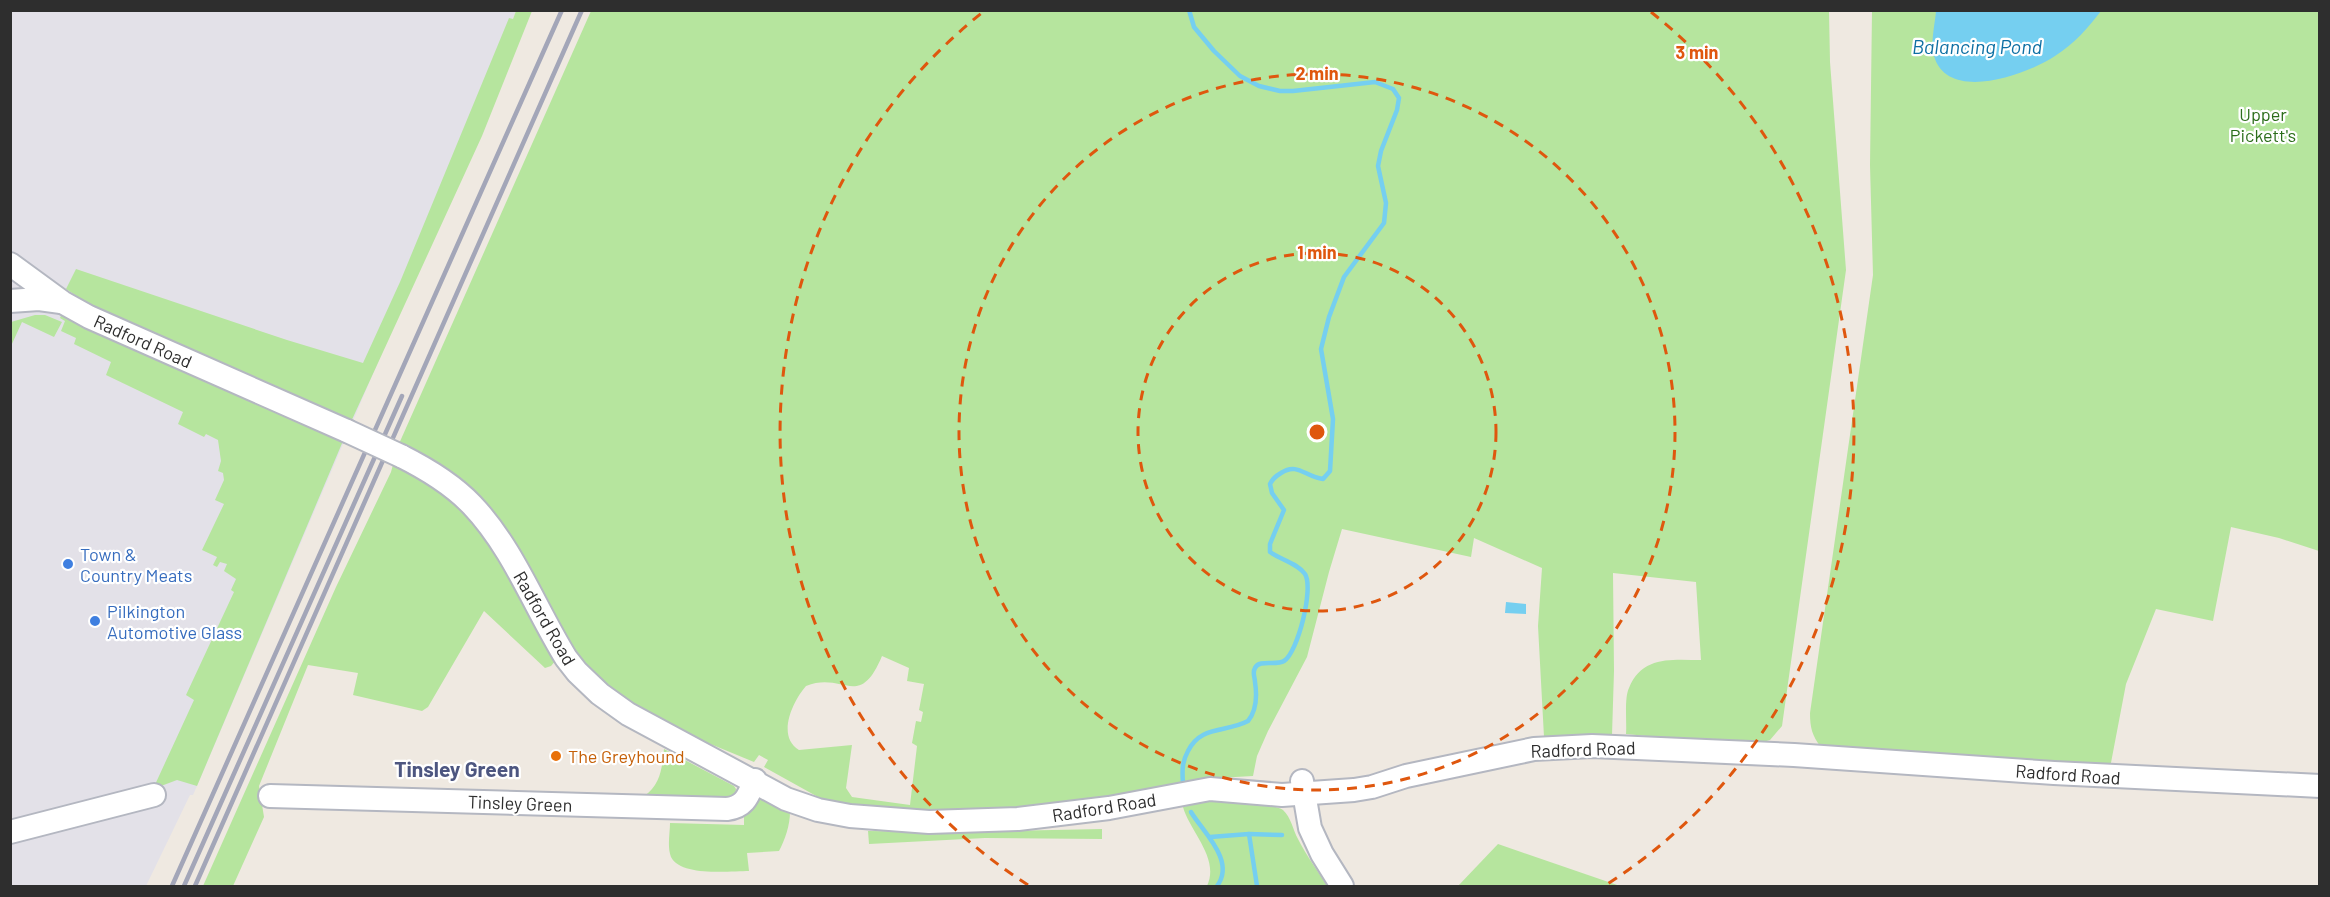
<svg xmlns="http://www.w3.org/2000/svg" width="2330" height="897" viewBox="0 0 2330 897" font-family="Barlow,sans-serif">
<style>
.industrial{fill:#e3e1e8}
.green{fill:#b6e59e;fill-rule:evenodd}
.water{fill:#75cff0}
.lines{fill:none;stroke-linecap:round;stroke-linejoin:round}
.stream{stroke:#75cff0;stroke-width:4.5}
.minor-casing{stroke:#b4b7c1;stroke-width:26}
.minor{stroke:#fff;stroke-width:22}
.rail{stroke:#a3a6b8;stroke-width:4.5}
.minor-bridge-casing{stroke:#b4b7c1;stroke-width:26;stroke-linecap:butt}
.minor-bridge{stroke:#fff;stroke-width:22}
.ring{fill:none;stroke:#df570e;stroke-width:3;stroke-dasharray:10 8}
.shop-dot{fill:#3f7fe0;stroke:#fff;stroke-width:2}
.food-dot{fill:#e8710a;stroke:#fff;stroke-width:2}
.labels{text-anchor:middle;dominant-baseline:central;stroke-width:4.5;stroke-linejoin:round;paint-order:stroke}
.park-label{font-size:18px;fill:#2c6e1b;stroke:#fff}
.street-label{font-size:18px;fill:#2e2e2e;stroke:#fff}
.shop-label{font-size:18px;fill:#366cbe;stroke:#fff;text-anchor:start}
.food-label{font-size:18px;fill:#c56008;stroke:#fff;text-anchor:start}
.water-label{font-size:20px;font-style:italic;fill:#0d6fa3;stroke:#fff}
.quarter-label{font-size:21px;font-weight:bold;fill:#4d5680;stroke:#fff}
.centre{fill:#df570e;stroke:#fff;stroke-width:3}
.ring-label{font-size:18px;text-anchor:middle;font-weight:bold;fill:#df570e;stroke:#fff;stroke-width:4.5;stroke-linejoin:round;paint-order:stroke}
</style>
<rect width="100%" height="100%" fill="#efe9e1"/>
<path class="industrial" d="M 10,11 L 516,11 L 387,341 L 197,786 L 193,795 L 190,795 L 146,886 L 11,886 Z"/>
<g class="green">
<path d="M 516,11 L 532,11 L 482,136 L 350,424 L 104,314 L 66,289 L 76,269 L 287,340 L 363,363 L 400,282 L 509,18 L 513,19 Z"/>
<path d="M 591,11 L 1829,11 L 1830,62 L 1846,270 L 1782,726 L 1770,740 L 1763,742 L 1709,742 L 1626,734 C 1627,723 1624,698 1629,688 C 1642,655 1673,660 1701,660 L 1696,582 L 1613,573 L 1614,671 L 1612,735 L 1544,737 L 1538,626 L 1542,568 L 1474,538 L 1471,557 L 1342,529 L 1329,572 L 1307,657 L 1268,731 L 1257,756 L 1253,776 L 1218,778 L 1091,807 L 904,812 L 827,802 L 764,767 L 768,760 L 759,755 L 754,762 L 674,729 L 620,702 L 563,652 L 551,666 L 545,668 L 484,611 L 428,707 L 422,711 L 353,695 L 358,673 L 308,665 L 259,786 L 264,817 L 233,886 L 203,886 L 336,587 L 391,472 L 398,446 ZM 882,656 L 909,668 L 907,681 L 924,684 L 919,710 L 923,712 L 921,722 L 916,721 L 912,743 L 917,746 L 910,805 L 852,797 L 846,788 L 852,745 L 799,750 C 776,736 793,701 806,686 C 844,671 859,711 882,656 Z"/>
<path d="M 1872,11 L 2319,11 L 2319,551 L 2279,538 L 2231,527 L 2213,621 L 2156,609 L 2126,684 L 2110,768 L 1821,747 C 1812,736 1810,727 1810,713 L 1873,275 L 1870,165 Z"/>
<path d="M 62,313 L 343,441 L 197,786 L 177,780 L 153,789 L 194,700 L 186,695 L 234,592 L 231,590 L 236,579 L 224,571 L 227,564 L 220,562 L 217,567 L 213,565 L 217,557 L 202,550 L 224,504 L 215,500 L 224,480 L 223,473 L 218,471 L 221,461 L 218,440 L 206,434 L 204,437 L 178,424 L 183,412 L 106,375 L 111,362 L 74,344 L 76,338 L 61,331 L 65,321 L 60,318 Z"/>
<path d="M 35,315 L 45,315 L 62,322 L 54,337 L 22,322 L 11,346 L 11,322 Z"/>
<path d="M 664,749 L 734,786 L 736,789 L 735,795 L 731,797 L 644,796 C 661,785 662,767 664,749 Z"/>
<path d="M 756,795 L 790,812 C 790,825 785,840 779,851 L 747,853 L 749,871 C 730,871 681,877 671,857 C 667,847 670,833 670,823 L 744,825 L 744,814 Z"/>
<path d="M 1205,801 C 1217,800 1274,803 1283,810 C 1291,817 1293,830 1298,839 C 1306,855 1318,871 1327,886 L 1207,886 C 1220,858 1190,832 1183,807 Z"/>
<path d="M 1102,829 L 1102,839 L 985,838 L 869,844 L 868,831 L 950,832 Z"/>
<path d="M 1498,844 L 1620,886 L 1458,886 Z"/>
</g>
<g class="water">
<path d="M 1936,11 L 1936,10 L 2101,11 C 2088,28 2074,44 2055,56 C 2028,74 1948,104 1934,56 C 1930,44 1935,24 1936,11 Z"/>
<path d="M 1506,602 L 1526,604 L 1526,614 L 1505,613 Z"/>
</g>
<g class="lines">
<g class="stream">
<path d="M 1183,783 C 1182,771 1182,762 1188,751 C 1201,725 1225,733 1248,721 C 1257,710 1257,695 1255,682 C 1255,677 1252,673 1255,668 C 1259,659 1276,666 1284,661 C 1298,652 1314,588 1305,574 C 1297,563 1281,560 1270,552 L 1270,544 L 1284,510 L 1272,493 L 1270,484 C 1273,478 1276,476 1281,473 C 1298,462 1305,477 1323,479 L 1330,471 L 1333,419 L 1321,349 L 1329,317 L 1344,277 L 1384,223 L 1386,203 L 1378,166 L 1381,151 L 1397,110 L 1399,98 L 1393,89 L 1375,82 L 1293,91 L 1280,91 L 1259,86 L 1240,76 L 1214,51 L 1194,27 L 1189,10"/>
<path d="M 1191,812 C 1203,832 1236,861 1217,886"/>
<path d="M 1249,834 L 1282,835"/>
<path d="M 1210,837 L 1249,834 L 1257,886"/>
</g>
<g class="minor-casing">
<g id="minor">
<path d="M 10,264 L 62,302 L 89,317 L 347,431"/>
<path d="M 10,301 L 39,299 L 61,302"/>
<path d="M 401,456 C 427,469 452,484 472,505 C 513,548 535,608 566,658 L 577,672 L 600,694 L 628,714 L 786,799 L 818,810 L 850,816 L 929,822 L 1018,819 L 1109,808 L 1210,789 L 1282,795 L 1354,790 L 1372,787 L 1406,776 L 1534,749 L 1592,746 L 1794,755 L 2054,773 L 2320,786"/>
<path d="M 1302,781 L 1310,828 L 1322,854 L 1342,886"/>
<path d="M 270,796 L 727,809 C 745,807 748,796 755,780"/>
<path d="M 10,832 L 154,795"/>
</g>
</g>
<use href="#minor" class="minor"/>
<g class="rail">
<path d="M 172,886 L 562,10"/>
<path d="M 184,886 L 402,396"/>
<path d="M 195,886 L 582,10"/>
</g>
<g class="minor-bridge-casing">
<path id="minor-bridge" d="M 347,431 L 401,456"/>
</g>
<use href="#minor-bridge" class="minor-bridge"/>
</g>
<g class="ring">
<circle cx="1317" cy="432" r="179"/>
<circle cx="1317" cy="432" r="358"/>
<path d="M1028 885A537 537 0 0 1 983 12M1651 12A537 537 0 0 1 1606 885"/>
</g>
<g class="shop-dot">
<circle cx="68" cy="564" r="6"/>
<circle cx="95" cy="621" r="6"/>
</g>
<circle class="food-dot" cx="556" cy="756" r="6"/>
<g class="labels">
<g class="park-label">
<text x="2263" y="114">Upper<tspan x="2263" dy="21">Pickett's</tspan></text>
</g>
<g class="street-label">
<text transform="translate(143 341) rotate(24)">Radford Road</text>
<text transform="translate(545 618) rotate(60)">Radford Road</text>
<text transform="translate(1583 749) rotate(-2)">Radford Road</text>
<text transform="translate(2068 774) rotate(4)">Radford Road</text>
<text transform="translate(520 803) rotate(2)">Tinsley Green</text>
<text transform="translate(1104 807) rotate(-9)">Radford Road</text>
</g>
<g class="shop-label">
<text x="80" y="554">Town &amp;<tspan x="80" dy="21">Country Meats</tspan></text>
<text x="107" y="611">Pilkington<tspan x="107" dy="21">Automotive Glass</tspan></text>
</g>
<g class="food-label">
<text x="568" y="756">The Greyhound</text>
</g>
<g class="water-label">
<text x="1977" y="46">Balancing Pond</text>
</g>
<g class="quarter-label">
<text x="457" y="768">Tinsley Green</text>
</g>
</g>
<circle cx="1317" cy="432" r="9" class="centre"/>
<g class="ring-label">
<text x="1697" y="59">3 min</text>
<text x="1317" y="80">2 min</text>
<text x="1317" y="259">1 min</text>
</g>
<rect width="2330" height="897" fill="none" stroke="#2e2e2e" stroke-width="24"/>
</svg>
